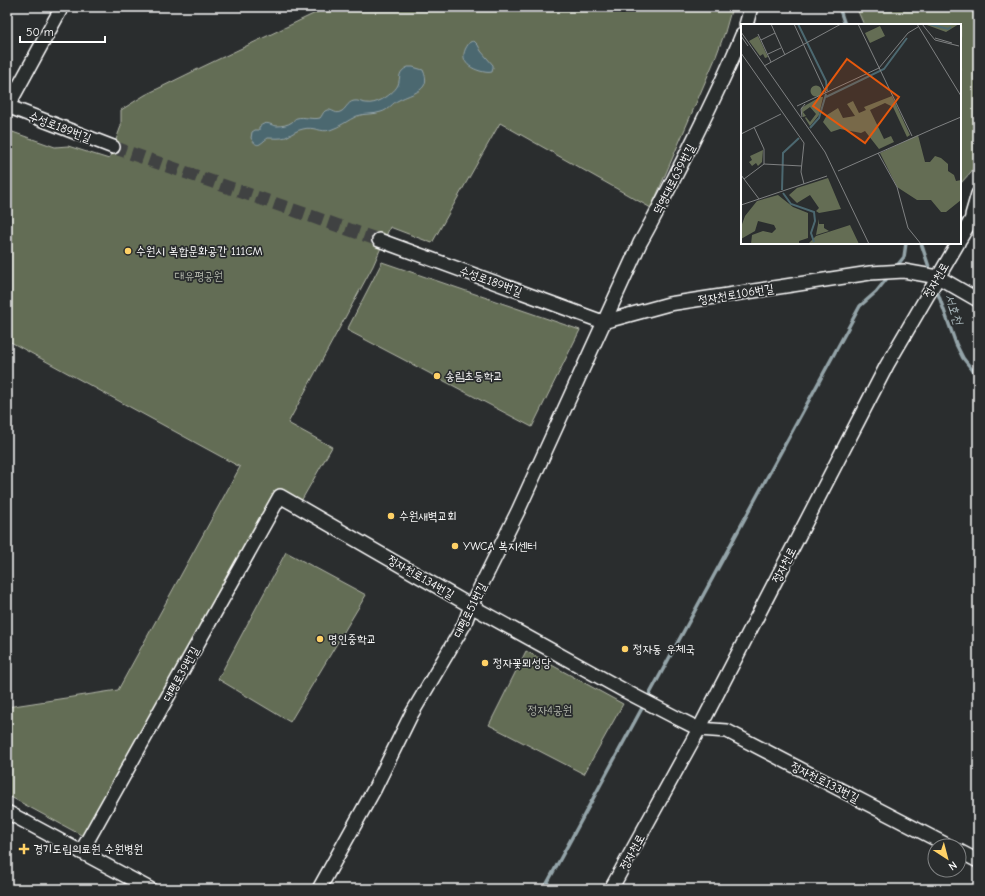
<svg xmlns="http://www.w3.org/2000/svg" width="985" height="896" viewBox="0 0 985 896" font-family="'Comic Neue','Poor Story',sans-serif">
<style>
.green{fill:#646d54;stroke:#b2b6aa}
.water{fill:#4c6870;stroke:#94a4a9}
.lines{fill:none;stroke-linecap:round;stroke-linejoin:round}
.stream{stroke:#94a4a9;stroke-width:3.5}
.minor-tunnel{stroke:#3f4243;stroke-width:13;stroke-dasharray:13 6;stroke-linecap:butt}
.minor-casing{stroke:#fff;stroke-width:16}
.minor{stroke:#2a2d2e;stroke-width:13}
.poi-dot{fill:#ffd166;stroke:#2a2d2e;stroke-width:1.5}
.labels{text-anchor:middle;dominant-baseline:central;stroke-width:3.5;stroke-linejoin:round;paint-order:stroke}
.street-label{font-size:12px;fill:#fff;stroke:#2a2d2e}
.poi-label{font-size:12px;fill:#fff;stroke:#2a2d2e;text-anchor:start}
.park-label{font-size:12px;fill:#b2b6aa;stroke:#2a2d2e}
.water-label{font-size:13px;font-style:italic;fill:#a6b4b8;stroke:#2a2d2e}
.inset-river{fill:none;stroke:#4c6870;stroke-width:2}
.inset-road{fill:none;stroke:#7f8182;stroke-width:1}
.view{fill:#e8590c;fill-opacity:0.15;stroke:#e8590c;stroke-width:2}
.inset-edge{fill:none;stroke:#fff;stroke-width:2}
</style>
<rect width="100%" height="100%" fill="#2a2d2e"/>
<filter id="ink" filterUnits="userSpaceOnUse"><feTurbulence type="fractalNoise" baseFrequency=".025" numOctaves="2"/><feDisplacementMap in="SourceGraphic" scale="8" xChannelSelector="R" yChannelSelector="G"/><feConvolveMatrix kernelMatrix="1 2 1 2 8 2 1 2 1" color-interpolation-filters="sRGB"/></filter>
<g filter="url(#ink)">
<g class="green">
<path d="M 328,7 L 732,7 L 725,32 L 715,59 L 651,208 L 500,123 L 432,243 L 390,227 L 373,266 L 288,423 L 332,447 L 300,503 L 279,491 L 83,836 L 7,795 L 7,707 L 118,690 L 240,467 L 7,340 L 7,130 L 55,147 L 68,146 L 109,159 L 121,126 L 121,110 L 145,95 L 198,69 Z"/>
<path d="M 856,7 L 978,7 L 978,160 L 971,172 L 960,184 L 960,25 L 864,25 Z"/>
<path d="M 382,262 L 580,330 L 532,427 L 347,330 Z"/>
<path d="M 286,552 L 366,595 L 290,722 L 218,679 Z"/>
<path d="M 526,651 L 623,704 L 584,774 L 489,725 Z"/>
</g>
<g class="water">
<path d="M 474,41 L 478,45 L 481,51 L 493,65 L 493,68 L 492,72 C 488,73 484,72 480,71 C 463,66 459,55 470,42 Z"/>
<path d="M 408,67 L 413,67 L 423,70 C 433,91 412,93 399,100 C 392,103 389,110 381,112 C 373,115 365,113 357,116 C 348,120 340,127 330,130 C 321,133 314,126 303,129 C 297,130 292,134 286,137 C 280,139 274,138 268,138 C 260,143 258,150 251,138 L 252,132 L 255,130 L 259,130 L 259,127 C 267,120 269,125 277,126 C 282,126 288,125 292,122 C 295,120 293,119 297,118 C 304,116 312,120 320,118 C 322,116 323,112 325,111 C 331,107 335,115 340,112 C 346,110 347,102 354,101 C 358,100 362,103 366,103 C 371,104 377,102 381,100 C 387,97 395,91 398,85 C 401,77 397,72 408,67 Z"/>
</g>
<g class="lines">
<g class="stream">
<path d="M 839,7 L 845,25"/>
<path d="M 921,243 L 931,273"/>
<path d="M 895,268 L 904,257 L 906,243"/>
<path d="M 936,288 L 956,344 L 963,358 L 978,377"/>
<path d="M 544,889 L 860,306 L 876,292 L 889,276"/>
</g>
<path class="minor-tunnel" d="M 113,147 L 379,240"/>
<g class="minor-casing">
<g id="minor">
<path d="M 746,25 L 751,7"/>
<path d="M 7,106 L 113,147"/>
<path d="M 7,108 L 62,7"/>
<path d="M 972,215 L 978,194"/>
<path d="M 960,239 L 978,208"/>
<path d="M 379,240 L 603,322"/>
<path d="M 603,322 L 669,304 L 870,273 L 904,271 L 938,277 L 978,300"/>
<path d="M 7,812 L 150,889"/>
<path d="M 959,851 L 978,861"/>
<path d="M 81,852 L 280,496 L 471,606 L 625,691 L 677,718 L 699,729 L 727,731 L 949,846"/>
<path d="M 319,889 L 375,788 L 411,715 L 464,625 L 471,606 L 518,511 L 640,243 C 657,213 672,182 688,151 C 707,113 726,75 742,35"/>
<path d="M 611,889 L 699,729 L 887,365 L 958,243"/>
</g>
</g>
<use href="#minor" class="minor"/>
</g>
</g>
<g class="poi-dot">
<circle cx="128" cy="251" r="4"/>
<circle cx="437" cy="376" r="4"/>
<circle cx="391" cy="516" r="4"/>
<circle cx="455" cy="546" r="4"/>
<circle cx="320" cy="639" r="4"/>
<circle cx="625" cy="649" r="4"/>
<circle cx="485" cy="663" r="4"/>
<path d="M22 843h4v4h4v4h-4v4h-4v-4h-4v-4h4z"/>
</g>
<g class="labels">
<g class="street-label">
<text transform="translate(60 127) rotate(21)">수성로189번길</text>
<text transform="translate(674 179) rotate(-63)">덕영대로639번길</text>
<text transform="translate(936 280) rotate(-60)">정자천로</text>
<text transform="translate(491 281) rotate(20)">수성로189번길</text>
<text transform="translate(736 294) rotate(-9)">정자천로106번길</text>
<text transform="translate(784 565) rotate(-63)">정자천로</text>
<text transform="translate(421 577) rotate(30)">정자천로134번길</text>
<text transform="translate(470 610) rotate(-64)">대평로51번길</text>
<text transform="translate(181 674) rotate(-61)">대평로39번길</text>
<text transform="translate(825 782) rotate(27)">정자천로133번길</text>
<text transform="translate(632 852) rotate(-61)">정자천로</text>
</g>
<g class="poi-label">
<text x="136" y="251">수원시 복합문화공간 111CM</text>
<text x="445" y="376">송림초등학교</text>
<text x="399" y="516">수원새벽교회</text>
<text x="463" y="546">YWCA 복지센터</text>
<text x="328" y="639">명인중학교</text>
<text x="633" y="649">정자동 우체국</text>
<text x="493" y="663">정자꽃뫼성당</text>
<text x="33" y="849">경기도립의료원 수원병원</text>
</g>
<g class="park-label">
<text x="199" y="276">대유평공원</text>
<text x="550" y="710">정자4공원</text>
</g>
<g class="water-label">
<text transform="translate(954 309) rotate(71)">서호천</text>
</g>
</g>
<g transform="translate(741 24)">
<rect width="220" height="220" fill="#2a2d2e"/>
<path d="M 183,0 L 218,0 L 205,8 ZM 139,2 L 144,12 L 129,19 L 124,9 ZM 17,12 L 27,33 L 24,34 L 22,30 L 19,32 L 8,17 ZM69.5 67a5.5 5.5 0 1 1 11 0a5.5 5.5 0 1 1-11 0ZM 151,72 L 169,111 L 166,113 L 152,83 L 144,79 L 129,86 L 143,115 L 150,112 L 153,118 L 138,125 L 124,107 L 120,109 L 99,105 L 90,108 L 82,98 L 86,91 L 97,84 L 102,94 L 114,92 L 106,80 L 112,77 L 118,89 L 125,86 L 123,83 ZM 79,73 L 82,73 L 78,91 L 69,102 L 64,94 L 65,93 L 69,98 L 75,90 L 69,83 L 62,88 L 65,92 L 62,93 L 60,84 ZM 177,111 L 184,138 L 189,138 L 194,132 L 200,134 L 207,140 L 207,147 L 213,151 L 215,157 L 220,156 L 220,176 L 205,188 L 200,188 L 190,176 L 176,176 L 156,163 L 139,129 ZM 22,126 L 21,138 L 17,142 L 15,139 L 11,142 L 8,138 L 11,136 L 9,132 ZM 87,154 L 100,185 L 78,189 L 75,187 L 78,184 L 69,171 L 56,179 L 48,171 L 56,164 ZM 37,171 L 52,183 L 67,189 L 67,214 L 58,217 L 58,220 L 10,220 L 11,211 L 22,207 L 31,209 L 35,205 L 33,201 L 17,197 L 14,207 L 0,215 L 0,203 L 4,192 L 16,177 ZM 78,195 L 78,200 L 83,200 L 83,204 L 88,207 L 75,211 ZM 109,201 L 118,220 L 67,220 L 75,212 Z" fill="#646d54"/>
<path class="inset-river" d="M 57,0 L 85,57 L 86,67M 188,0 L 207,5 L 210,3M 85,73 L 143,45 L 166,14M 69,104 L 78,94 L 85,70M 41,166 L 42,129 L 58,114M 42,169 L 50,180 L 73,188 L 74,197 L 70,209 L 73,218"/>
<path class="inset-road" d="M 30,0 L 44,31M 53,0 L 85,69M 117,0 L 171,112M 176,0 L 220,72M 181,0 L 194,16 L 218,22M 0,8 L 84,128 L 128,220M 17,10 L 30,38M 0,12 L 7,22M 194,14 L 211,19M 20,16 L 34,9M 0,29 L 63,119 L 60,148 L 63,160M 27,30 L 40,24M 23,42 L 100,0M 56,82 L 138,44 L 167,9 L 177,3M 61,93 L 60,85 L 64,80M 13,103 L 23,125 L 23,140M 194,104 L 220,93M 0,110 L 40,90M 137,129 L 156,163 L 167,204 L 180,220M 97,147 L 194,104M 0,151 L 18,175 L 0,181M 3,155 L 23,140 L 61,142M 18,175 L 86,152"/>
<path class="view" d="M 106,35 L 158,73 L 124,119 L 72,82 Z"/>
<rect width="220" height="220" class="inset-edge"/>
</g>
<rect width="985" height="896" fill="none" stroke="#2a2d2e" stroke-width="24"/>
<rect x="12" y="12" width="961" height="872" fill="none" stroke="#fff" stroke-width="1.5" filter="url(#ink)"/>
<g transform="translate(947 858) rotate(144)"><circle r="19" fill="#2a2d2e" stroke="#7f8182"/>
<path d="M0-3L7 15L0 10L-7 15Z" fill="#ffd166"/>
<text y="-6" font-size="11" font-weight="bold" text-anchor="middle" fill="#ffffff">N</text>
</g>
<path d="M20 36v6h85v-6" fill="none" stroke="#ffffff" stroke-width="2"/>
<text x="26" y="36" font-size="12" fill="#ffffff" stroke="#2a2d2e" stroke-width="3" paint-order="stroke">50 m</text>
</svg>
